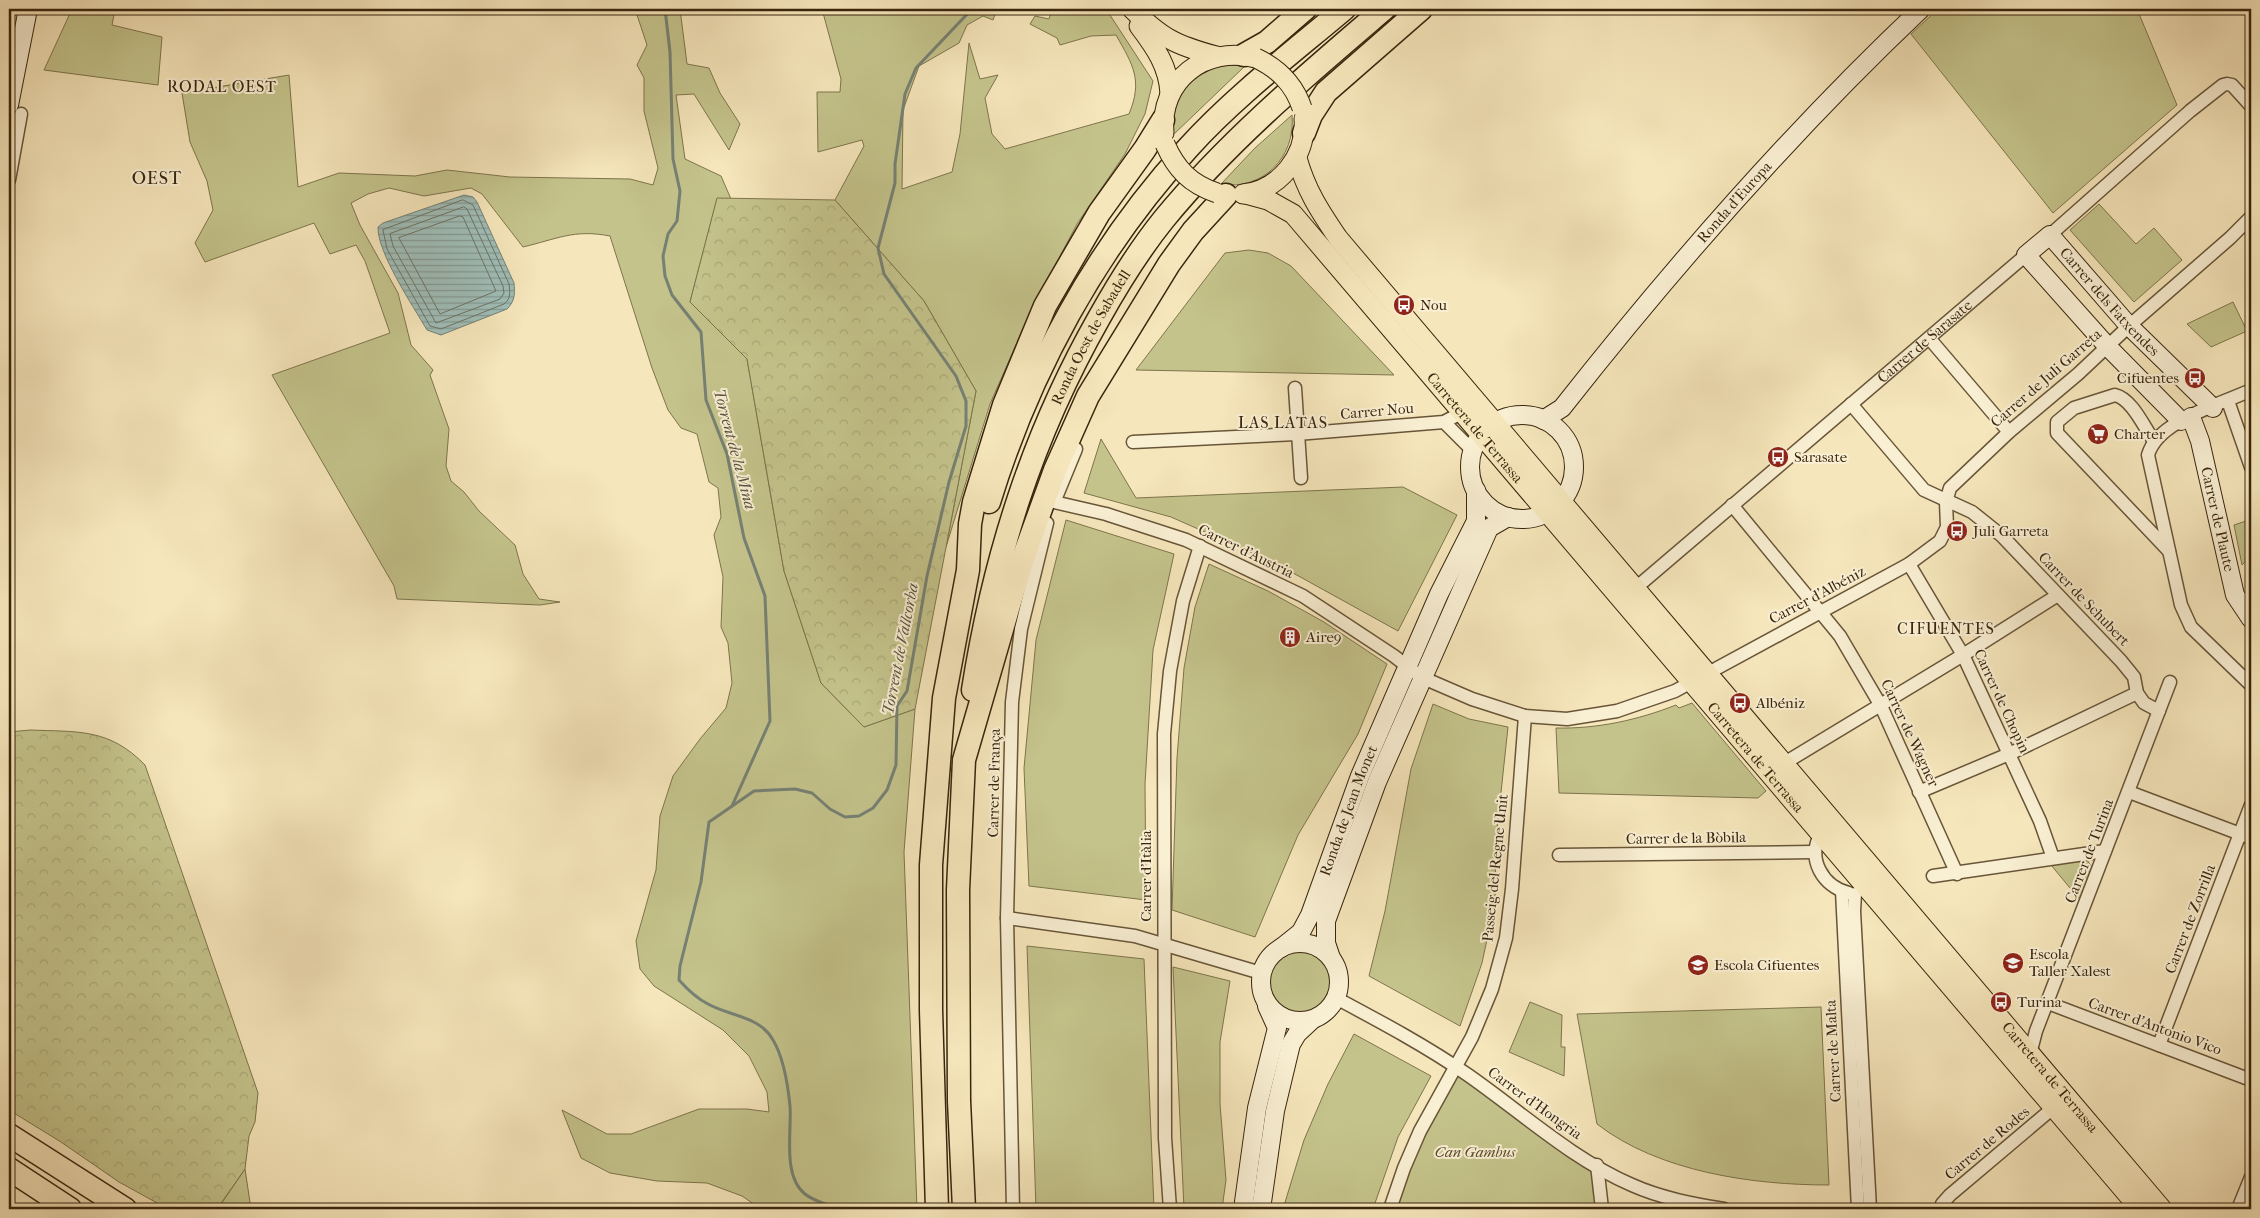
<svg xmlns="http://www.w3.org/2000/svg" width="2260" height="1218" viewBox="0 0 2260 1218" font-family="'IM FELL French Canon',serif">
<style>
.green{fill:#c4c38b;stroke:#7e744c}
.forest{fill:url(#forest-crowns);stroke:#7e744c}
.water{fill:url(#water-rules);stroke:#768174}
.lines{fill:none;stroke-linecap:round;stroke-linejoin:round}
.shore{stroke:#6c7263;stroke-width:1}
.stream{stroke:#768174;stroke-width:3}
.street-casing{stroke:#685538;stroke-width:15}
.secondary-casing{stroke:#39250d;stroke-width:20}
.primary-casing{stroke:#39250d;stroke-width:21}
.highway-casing{stroke:#39250d;stroke-width:25}
.street{stroke:#f9efd3;stroke-width:12}
.secondary{stroke:#f9efd3;stroke-width:18}
.primary{stroke:#f6e6bb;stroke-width:19}
.highway{stroke:#f6e6bb;stroke-width:22}
.primary-bridge-casing{stroke:#39250d;stroke-width:21;stroke-linecap:butt}
.primary-bridge{stroke:#f6e6bb;stroke-width:19}
.labels{text-anchor:middle;dominant-baseline:central;stroke-width:4;stroke-linejoin:round;paint-order:stroke}
.street-label{font-size:15px;fill:#39250d;stroke:#f9efd3}
.poi-label{font-size:15px;fill:#39250d;stroke:#f9efd3;text-anchor:start}
.park-label{font-size:15px;font-style:italic;fill:#5c4c2c;stroke:#f9efd3}
.neighbourhood-label{font-size:16px;letter-spacing:1px;fill:#39250d;stroke:#f9efd3}
.water-label{font-size:16px;font-style:italic;fill:#585341;stroke:#f9efd3}
.quarter-label{font-size:18px;letter-spacing:1px;fill:#39250d;stroke:#f9efd3}
</style>
<defs>
<pattern id="forest-crowns" width="20" height="18" patternUnits="userSpaceOnUse" patternTransform="scale(1.25)"><rect width="20" height="18" fill="#c4c38b"/><path d="M2 6a3 3 0 1 1 6 0M12 15a3 3 0 1 1 6 0" fill="none" stroke="#a9a777"/></pattern>
<pattern id="water-rules" width="6" height="5" patternUnits="userSpaceOnUse" patternTransform="scale(1.25)"><rect width="6" height="5" fill="#9fbeb9"/><path d="M0 2.5h6" fill="none" stroke="#839a95"/></pattern>
</defs>
<rect width="100%" height="100%" fill="#f6e6bb"/>
<filter id="stains"><feTurbulence type="fractalNoise" baseFrequency=".004" numOctaves="4"/><feColorMatrix values="0 0 0 0 .2 0 0 0 0 .09 0 0 0 0 .02 0 0 0 .5 -.17"/></filter>
<radialGradient id="worn" r=".72"><stop offset=".6" stop-color="#630" stop-opacity="0"/><stop offset="1" stop-color="#630" stop-opacity=".3"/></radialGradient>
<g class="green">
<path d="M 72,9 L 115,9 L 112,25 L 162,37 L 158,85 L 44,70 Z"/>
<path d="M 635,9 L 680,9 L 687,64 L 709,68 L 720,93 L 740,124 L 729,150 L 694,94 L 676,95 L 685,159 L 721,176 L 731,199 L 717,199 L 690,302 L 747,359 L 784,571 L 821,683 L 864,727 L 915,709 L 904,852 L 917,1209 L 761,1209 L 742,1196 L 707,1183 L 657,1181 L 610,1173 L 581,1158 L 562,1110 L 607,1134 L 631,1134 L 699,1109 L 747,1109 L 769,1112 L 767,1092 L 749,1056 L 723,1030 L 654,986 L 640,969 L 636,941 L 656,870 L 660,816 L 673,776 L 700,739 L 726,708 L 732,683 L 728,643 L 721,627 L 723,577 L 714,535 L 721,517 L 718,488 L 709,482 L 697,434 L 681,428 L 668,410 L 652,368 L 610,236 C 574,229 557,239 523,247 L 482,194 L 471,188 L 424,196 L 389,188 L 368,194 L 351,203 L 360,225 L 398,293 L 411,345 L 433,370 L 430,375 L 449,429 L 446,466 L 451,481 L 464,492 L 479,511 L 515,545 L 523,574 L 539,599 L 560,602 L 540,605 L 397,599 L 394,586 L 272,375 L 390,333 L 365,261 L 356,245 L 330,254 L 314,223 L 205,262 L 195,243 L 213,210 L 207,181 L 190,142 L 182,93 L 289,75 L 298,187 L 339,173 L 415,176 L 447,170 L 510,177 L 630,179 L 653,185 L 658,168 L 644,111 L 644,78 L 637,65 L 647,45 Z"/>
<path d="M 822,9 L 997,9 L 993,20 L 983,16 L 967,25 L 959,43 L 919,66 L 903,110 L 902,189 L 952,172 L 960,134 L 969,43 L 980,79 L 998,75 L 985,98 L 992,134 L 1005,149 L 1129,114 C 1143,80 1133,65 1116,35 L 1091,36 L 1060,45 L 1057,38 L 1030,24 L 1035,16 L 1049,19 L 1052,9 L 1106,9 L 1153,81 L 1145,114 L 1125,154 L 1077,224 L 1030,313 L 990,404 L 946,547 L 976,391 L 924,301 L 835,200 L 864,146 L 862,140 L 818,152 L 817,92 L 840,92 L 841,79 Z"/>
<path d="M 1938,9 L 2137,9 L 2177,105 L 2053,213 L 1911,34 Z"/>
<path d="M 1229,65 L 1245,66 L 1173,135 C 1170,99 1192,70 1229,65 Z"/>
<path d="M 1292,115 C 1296,157 1263,191 1221,184 L 1255,148 Z"/>
<path d="M 2099,204 L 2136,244 L 2154,228 L 2182,260 L 2134,302 L 2070,230 Z"/>
<path d="M 1249,250 L 1268,253 L 1291,266 L 1394,375 L 1136,370 L 1225,253 Z"/>
<path d="M 2233,302 L 2247,331 L 2211,347 L 2187,324 Z"/>
<path d="M 1101,439 L 1136,498 L 1403,487 L 1457,515 L 1398,631 L 1275,563 L 1171,517 L 1084,493 Z"/>
<path d="M 1066,520 L 1174,554 L 1153,650 L 1145,784 L 1146,900 L 1029,886 L 1024,768 L 1036,640 Z"/>
<path d="M 2246,521 L 2251,531 L 2251,556 L 2242,565 L 2234,525 Z"/>
<path d="M 1209,564 L 1268,591 L 1324,622 L 1387,664 L 1358,734 L 1298,835 L 1255,937 L 1172,910 L 1177,758 L 1184,668 L 1195,607 Z"/>
<path d="M 1692,703 L 1766,791 L 1758,798 L 1559,793 L 1556,728 C 1597,729 1638,720 1676,705 L 1679,708 Z"/>
<path d="M 1433,704 L 1469,719 L 1508,727 L 1496,839 L 1495,902 L 1482,963 L 1460,1026 L 1369,976 L 1385,911 L 1411,769 Z"/>
<path d="M 2087,860 L 2092,867 L 2080,900 L 2051,865 Z"/>
<path d="M 1027,946 L 1144,959 L 1154,1209 L 1036,1209 Z"/>
<circle cx="1300" cy="982" r="35"/>
<path d="M 1173,967 L 1230,981 L 1220,1042 L 1220,1104 L 1226,1180 L 1222,1209 L 1184,1209 Z"/>
<path d="M 1530,1002 L 1562,1015 L 1561,1047 L 1565,1047 L 1564,1076 L 1509,1052 Z"/>
<path d="M 1821,1007 L 1829,1185 C 1753,1185 1659,1172 1597,1124 L 1577,1014 Z"/>
<path d="M 1354,1034 L 1431,1076 L 1398,1137 L 1373,1209 L 1283,1209 L 1304,1140 L 1328,1084 Z"/>
<path d="M 1455,1066 L 1597,1165 L 1602,1209 L 1390,1209 Z"/>
<path d="M 245,1169 L 251,1209 L 217,1209 L 219,1207 Z"/>
</g>
<g class="forest">
<path d="M 717,198 L 835,200 L 924,301 L 976,391 L 915,709 L 864,727 L 821,683 L 784,571 L 747,359 L 690,302 Z"/>
<path d="M 30,730 C 78,732 109,728 145,765 L 258,1093 L 255,1122 L 249,1136 L 245,1169 L 217,1209 L 168,1209 L 119,1182 L 61,1142 L 9,1110 L 9,732 Z"/>
</g>
<path class="water" d="M 464,195 L 473,197 L 477,202 L 514,283 C 515,294 515,301 507,309 L 441,335 L 427,330 C 413,306 377,252 378,227 L 383,223 Z"/>
<g class="lines">
<g class="shore">
<path d="M 463,200 L 473,205 L 509,284 C 510,292 511,299 504,304 L 441,329 L 430,326 L 387,249 L 383,230 Z"/>
<path d="M 464,207 L 467,209 L 503,286 L 504,293 L 500,299 L 436,323 L 393,246 L 390,234 Z"/>
<path d="M 460,216 L 463,217 L 496,291 L 440,314 L 399,238 Z"/>
</g>
<g class="stream">
<path d="M 665,9 L 670,52 L 673,159 L 680,191 L 677,221 L 668,234 L 663,256 L 665,276 L 672,295 L 701,332 L 706,400 L 727,454 L 744,538 L 765,596 L 770,721 L 732,806"/>
<path d="M 839,1209 C 829,1205 813,1201 805,1194 C 782,1176 792,1130 790,1106 C 788,1086 784,1058 773,1040 C 760,1016 729,1016 708,1004 C 696,998 687,989 679,980 L 680,966 L 701,882 L 709,822 L 754,791 L 795,789 L 812,793 L 830,809 L 845,817 L 859,816 L 873,808 L 887,790 L 896,765 L 897,706 L 907,691 L 927,576 L 949,482 L 966,426 L 966,401 L 956,376 L 884,274 L 878,248 L 895,183 L 895,164 L 905,94 L 916,68 L 972,9"/>
</g>
<g class="street-casing">
<g id="street">
<path d="M 9,180 L 21,114"/>
<path d="M 2050,235 L 2190,111 L 2223,85 L 2227,84 L 2232,85 L 2251,106"/>
<path d="M 1929,338 L 2009,432"/>
<path d="M 1295,388 L 1301,478"/>
<path d="M 2251,390 C 2220,405 2158,420 2148,455 L 2181,605 L 2191,627 L 2251,685"/>
<path d="M 2228,401 L 2251,467"/>
<path d="M 1851,404 L 1924,490 L 1972,512 L 2002,536 L 2121,661 L 2134,677 L 2137,693 L 2144,703 L 2159,711"/>
<path d="M 1444,422 L 1472,450"/>
<path d="M 2154,441 C 2144,427 2132,399 2115,395 L 2074,408 L 2057,422 L 2057,433 L 2169,551"/>
<path d="M 1133,442 L 1297,434 L 1444,422 L 1461,413"/>
<path d="M 1055,500 L 1076,449"/>
<path d="M 1054,502 L 1106,514 L 1186,540 L 1303,596 L 1394,656 L 1421,677 L 1472,699 L 1525,716 L 1567,719 L 1617,711 L 1675,691 L 1909,564 L 1940,541 L 1947,527 L 1946,502 L 1950,488 L 2009,432 L 2078,374 L 2129,326 L 2230,238 L 2251,217"/>
<path d="M 1732,505 L 1840,636 L 1881,706 L 1957,874"/>
<path d="M 1909,564 L 1963,655 L 2040,821 L 2053,858"/>
<path id="s1" d="M 1631,592 L 2026,255"/>
<path d="M 1783,764 L 1963,655 L 2058,595"/>
<path d="M 1919,792 L 2009,754 L 2137,693"/>
<path d="M 2129,792 L 2251,838"/>
<path d="M 1828,833 L 1821,834 C 1806,858 1823,887 1849,893"/>
<path d="M 1559,855 L 1813,852"/>
<path d="M 1933,876 L 2105,851"/>
<path d="M 1842,891 L 1858,1209"/>
<path d="M 1855,894 L 1854,911 L 1870,1209"/>
<path d="M 1007,918 L 1135,936 L 1261,973"/>
<path d="M 1336,998 C 1381,1022 1426,1046 1468,1075 C 1521,1112 1572,1159 1632,1185 C 1661,1198 1693,1204 1724,1209"/>
<path d="M 2048,1003 L 2251,1080"/>
<path d="M 2159,1045 L 2251,805"/>
<path d="M 2030,1054 L 2036,1031 L 2170,682"/>
<path d="M 1597,1165 L 1602,1209"/>
<path d="M 1013,1209 L 1007,918 L 1012,702 L 1021,629 L 1047,523"/>
<path d="M 1170,1209 L 1165,1138 L 1164,734 L 1170,671 L 1183,601 L 1200,546"/>
<path d="M 1390,1209 L 1404,1168 L 1420,1131 L 1472,1037 L 1492,989 L 1506,938 L 1512,889 L 1525,716"/>
<path d="M 1943,1209 L 1942,1204 L 1950,1195 L 2053,1108"/>
<path d="M 2238,1209 L 2251,1177"/>
</g>
</g>
<g class="secondary-casing">
<g id="secondary">
<path d="M 9,105 L 28,9"/>
<circle cx="1522" cy="467" r="52"/>
<path id="s2" d="M 2191,417 L 2200,441 L 2235,595 L 2251,619"/>
<path id="s3" d="M 1543,420 L 1562,408 C 1673,267 1791,132 1921,9"/>
<path id="s4" d="M 2181,421 L 2108,347 L 2026,255 L 2050,235 L 2129,326 L 2213,408"/>
<circle cx="1300" cy="982" r="39"/>
<path id="s5" d="M 1281,948 L 1301,932 L 1310,915 L 1360,776 L 1439,594 L 1476,521 L 1476,490"/>
<path d="M 1331,958 L 1326,943 L 1326,921 L 1377,782 L 1489,528 L 1508,517"/>
<path d="M 1243,1209 L 1257,1108 L 1277,1028 L 1267,1006"/>
<path d="M 1261,1209 L 1275,1111 L 1291,1044 L 1297,1034 L 1311,1021"/>
</g>
</g>
<g class="primary-casing">
<g id="primary">
<path d="M 1132,9 C 1162,38 1175,45 1216,56"/>
<path d="M 1139,26 C 1155,47 1169,67 1170,94"/>
<path d="M 1164,133 C 1159,80 1205,45 1256,58"/>
<path id="s6" d="M 1297,158 C 1306,190 1319,210 1338,238 L 2162,1209"/>
<path d="M 1243,194 C 1280,190 1307,155 1304,119"/>
<path id="s7" d="M 1246,194 L 1268,200 L 1293,214 L 2140,1209"/>
</g>
</g>
<g class="highway-casing">
<g id="highway">
<path d="M 1244,55 L 1267,42 L 1305,9"/>
<path d="M 1304,133 L 1311,115 L 1326,92 L 1421,9"/>
<path d="M 989,502 C 1029,372 1096,248 1188,148 C 1233,98 1293,52 1344,9"/>
<path id="s8" d="M 973,690 C 994,557 1032,436 1099,318 C 1118,284 1139,250 1164,219 C 1228,141 1308,74 1384,9"/>
<path d="M 9,1135 L 125,1209"/>
<path d="M 9,1169 L 70,1209"/>
<path d="M 937,1209 L 931,1010 L 931,865 L 944,698 L 968,570 L 970,524 L 974,502 L 1004,405 L 1045,306 L 1099,213 L 1145,149 L 1163,120"/>
<path d="M 964,1209 L 959,1101 L 958,890 L 964,760 L 1021,564 L 1055,470 L 1088,396 L 1169,264 L 1193,231 L 1226,195"/>
</g>
</g>
<use href="#street" class="street"/>
<use href="#secondary" class="secondary"/>
<use href="#primary" class="primary"/>
<use href="#highway" class="highway"/>
<g class="primary-bridge-casing">
<g id="primary-bridge">
<path d="M 1256,58 C 1279,69 1294,84 1302,108"/>
<path d="M 1165,144 C 1176,169 1190,184 1217,193"/>
</g>
</g>
<use href="#primary-bridge" class="primary-bridge"/>
</g>
<defs>
<g id="bus-disc" transform="scale(1.125)"><circle r="9.5" fill="#8f2418" stroke="#f9efd3"/><path d="M-5-6H5V4H4V6H2V4H-2V6H-4V4H-5ZM-3.5-4V0h7V-4ZM-3.5 1.2v1.5H-2V1.2ZM2 1.2v1.5H3.5V1.2Z" fill="#fff"/></g>
<g id="supermarket-disc" transform="scale(1.125)"><circle r="9.5" fill="#8f2418" stroke="#f9efd3"/><path d="M-6-5.5h2.5l.6 2H6L4.5 2H-2.5L-4.4-4H-6ZM-1.5 3.2a1.3 1.3 0 1 0 .1 0ZM3 3.2a1.3 1.3 0 1 0 .1 0Z" fill="#fff"/></g>
<g id="building-disc" transform="scale(1.125)"><circle r="9.5" fill="#8f2418" stroke="#f9efd3"/><path d="M-4-6H4V6H1V3H-1V6H-4ZM-2.5-4.3h1.7v1.8h-1.7ZM.8-4.3h1.7v1.8H.8ZM-2.5-1h1.7V.8h-1.7ZM.8-1h1.7V.8H.8Z" fill="#fff"/></g>
<g id="school-disc" transform="scale(1.125)"><circle r="9.5" fill="#8f2418" stroke="#f9efd3"/><path d="M0-5L7-2L0 1L-7-2ZM-4 1L0 2.5L4 1V4Q0 6-4 4Z" fill="#fff"/></g>
</defs>
<g fill-rule="evenodd">
<use href="#bus-disc" x="1404" y="305"/>
<use href="#bus-disc" x="2195" y="378"/>
<use href="#supermarket-disc" x="2098" y="434"/>
<use href="#bus-disc" x="1778" y="457"/>
<use href="#bus-disc" x="1957" y="531"/>
<use href="#building-disc" x="1290" y="637"/>
<use href="#bus-disc" x="1740" y="703"/>
<use href="#school-disc" x="2013" y="963"/>
<use href="#school-disc" x="1698" y="965"/>
<use href="#bus-disc" x="2001" y="1002"/>
</g>
<g class="labels">
<g class="street-label">
<text stroke="none"><textPath href="#s3" startOffset="291">Ronda d'Europa</textPath></text>
<text stroke="none"><textPath href="#s4" startOffset="348">Carrer dels Fatxendes</textPath></text>
<text stroke="none"><textPath href="#s8" startOffset="374">Ronda Oest de Sabadell</textPath></text>
<text stroke="none"><textPath href="#s1" startOffset="386">Carrer de Sarasate</textPath></text>
<text transform="translate(2046 378) rotate(-41)">Carrer de Juli Garreta</text>
<text transform="translate(1377 411) rotate(-5)">Carrer Nou</text>
<text stroke="none"><textPath href="#s7" startOffset="332">Carretera de Terrassa</textPath></text>
<text stroke="none"><textPath href="#s2" startOffset="106">Carrer de Plaute</textPath></text>
<text transform="translate(1246 551) rotate(26)">Carrer d'Austria</text>
<text transform="translate(1817 595) rotate(-28)">Carrer d'Albéniz</text>
<text transform="translate(2084 599) rotate(46)">Carrer de Schubert</text>
<text transform="translate(2002 701) rotate(65)">Carrer de Chopin</text>
<text transform="translate(1910 733) rotate(65)">Carrer de Wagner</text>
<text stroke="none"><textPath href="#s7" startOffset="765">Carretera de Terrassa</textPath></text>
<text transform="translate(994 783) rotate(-89)">Carrer de França</text>
<text stroke="none"><textPath href="#s5" startOffset="156">Ronda de Jean Monet</textPath></text>
<text transform="translate(1686 838) rotate(-1)">Carrer de la Bòbila</text>
<text transform="translate(2089 851) rotate(-69)">Carrer de Turina</text>
<text transform="translate(1495 868) rotate(-84)">Passeig del Regne Unit</text>
<text transform="translate(1146 876) rotate(-90)">Carrer d'Itàlia</text>
<text transform="translate(2190 919) rotate(-69)">Carrer de Zorrilla</text>
<text transform="translate(2155 1026) rotate(20)">Carrer d'Antonio Vico</text>
<text transform="translate(1833 1051) rotate(-93)">Carrer de Malta</text>
<text stroke="none"><textPath href="#s6" startOffset="1191">Carretera de Terrassa</textPath></text>
<text transform="translate(1535 1103) rotate(36)">Carrer d'Hongria</text>
<text transform="translate(1987 1143) rotate(-40)">Carrer de Rodes</text>
</g>
<g class="poi-label">
<text x="1420" y="305">Nou</text>
<text x="2179" y="378" text-anchor="end">Cifuentes</text>
<text x="2114" y="434">Charter</text>
<text x="1794" y="457">Sarasate</text>
<text x="1973" y="531">Juli Garreta</text>
<text x="1306" y="637">Aire9</text>
<text x="1756" y="703">Albéniz</text>
<text x="2029" y="954">Escola<tspan x="2029" dy="17">Taller Xalest</tspan></text>
<text x="1714" y="965">Escola Cifuentes</text>
<text x="2017" y="1002">Turina</text>
</g>
<g class="park-label">
<text x="1475" y="1152">Can Gambus</text>
</g>
<g class="neighbourhood-label">
<text x="222" y="86">RODAL OEST</text>
<text x="1283" y="422">LAS LATAS</text>
<text x="1946" y="628">CIFUENTES</text>
</g>
<g class="water-label">
<text transform="translate(735 449) rotate(75)">Torrent de la Mina</text>
<text transform="translate(900 649) rotate(-79)">Torrent de Vallcorba</text>
</g>
<g class="quarter-label">
<text x="157" y="178">OEST</text>
</g>
</g>
<rect width="2260" height="1218" fill="none" stroke="#f6e6bb" stroke-width="30"/>
<rect x="10" y="10" width="2240" height="1198" fill="none" stroke="#39250d" stroke-width="2.5"/>
<rect x="15" y="15" width="2230" height="1188" fill="none" stroke="#39250d"/>
<rect width="100%" height="100%" filter="url(#stains)"/>
<rect width="100%" height="100%" fill="url(#worn)"/>
</svg>
